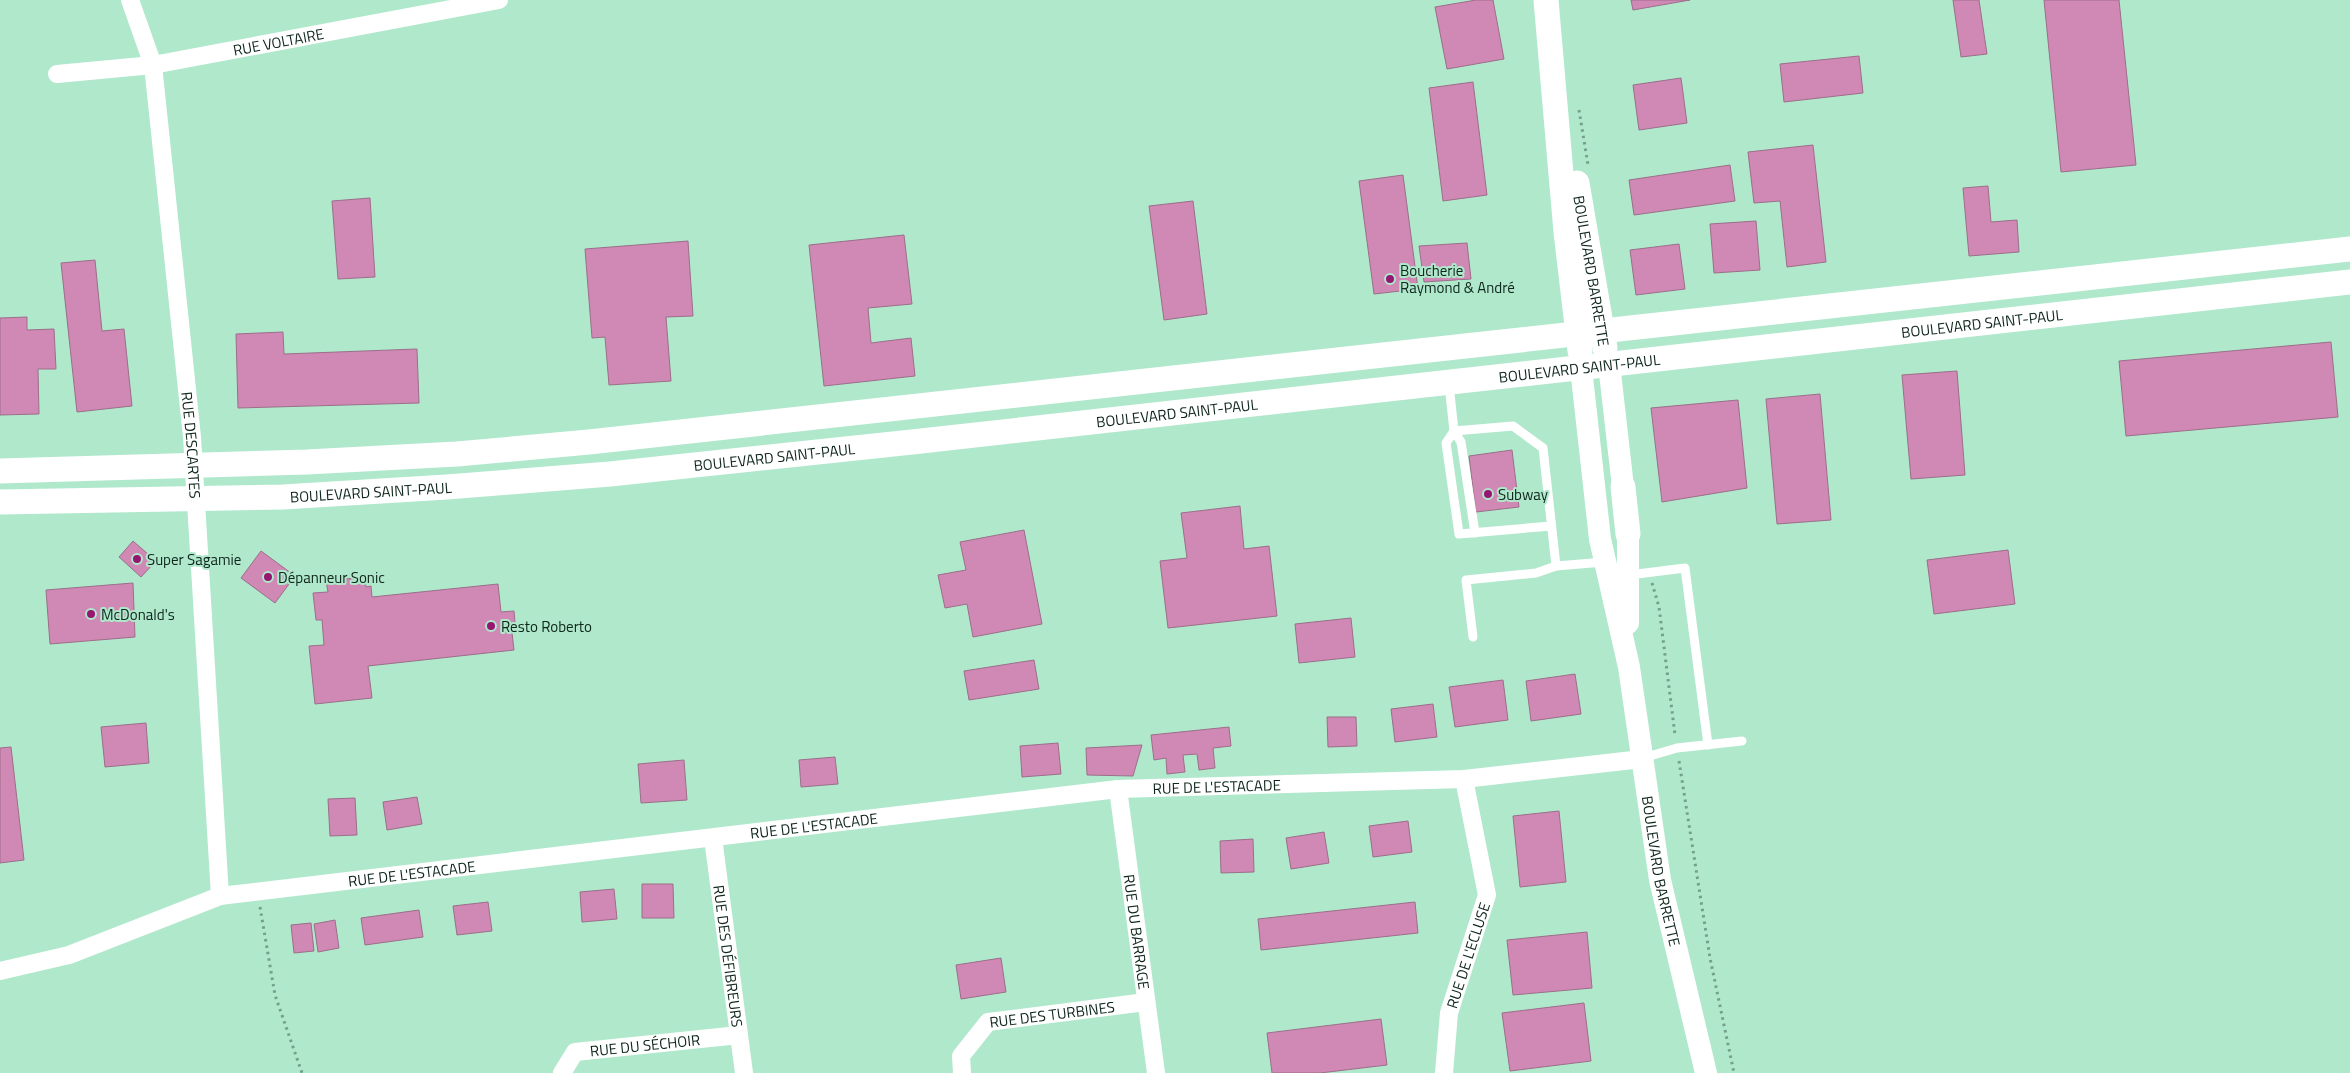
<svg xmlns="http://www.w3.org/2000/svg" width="2350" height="1073" viewBox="0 0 2350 1073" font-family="'Titillium Web',sans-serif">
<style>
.building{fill:#d088b4;stroke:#9c6e89}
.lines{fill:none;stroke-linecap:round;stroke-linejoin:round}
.path{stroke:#74a08a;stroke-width:3;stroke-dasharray:2.5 4;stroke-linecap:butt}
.service{stroke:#fff;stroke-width:9}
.minor{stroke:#fff;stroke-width:18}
.tertiary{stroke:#fff;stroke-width:22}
.secondary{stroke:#fff;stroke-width:25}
.poi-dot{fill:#951771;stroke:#b0e8cc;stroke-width:2}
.labels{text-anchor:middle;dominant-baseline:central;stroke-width:4;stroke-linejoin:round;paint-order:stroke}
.street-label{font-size:15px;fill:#0f261c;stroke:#b0e8cc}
.poi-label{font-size:15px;fill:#0f261c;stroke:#b0e8cc;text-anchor:start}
</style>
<rect width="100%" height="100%" fill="#b0e8cc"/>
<g class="building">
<path d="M 1476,0 L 1493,0 L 1504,59 L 1447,69 L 1435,7 Z"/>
<path d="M 1631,0 L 1690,0 L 1633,10 Z"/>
<path d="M 1953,0 L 1979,0 L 1987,54 L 1961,57 Z"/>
<path d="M 2044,0 L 2119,0 L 2136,165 L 2061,172 Z"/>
<path d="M 1859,56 L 1863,93 L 1784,102 L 1780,64 Z"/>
<path d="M 1681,78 L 1687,123 L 1639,130 L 1633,85 Z"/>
<path d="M 1473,82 L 1487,195 L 1443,201 L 1429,88 Z"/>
<path d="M 1813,145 L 1826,262 L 1787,267 L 1780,201 L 1754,203 L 1748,152 Z"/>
<path d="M 1730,165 L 1735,201 L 1634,215 L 1629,180 Z"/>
<path d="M 1403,175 L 1418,289 L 1374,294 L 1359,181 Z"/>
<path d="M 1988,186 L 1991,222 L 2017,220 L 2019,252 L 1969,256 L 1963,188 Z"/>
<path d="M 370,198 L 375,277 L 338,279 L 332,201 Z"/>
<path d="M 1193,201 L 1207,314 L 1164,320 L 1149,206 Z"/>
<path d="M 1756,221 L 1760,270 L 1714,273 L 1710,224 Z"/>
<path d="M 904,235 L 912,304 L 868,308 L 871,343 L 911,338 L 915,376 L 824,386 L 809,245 Z"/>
<path d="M 688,241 L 693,316 L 666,317 L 671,381 L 609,385 L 605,337 L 592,338 L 585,249 Z"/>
<path d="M 1467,243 L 1471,279 L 1424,282 L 1419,246 Z"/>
<path d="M 1679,244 L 1685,289 L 1636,295 L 1630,250 Z"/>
<path d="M 95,260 L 102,331 L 124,329 L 132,406 L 77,412 L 61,263 Z"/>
<path d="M 27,317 L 27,330 L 54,329 L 56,369 L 38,369 L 39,414 L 0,415 L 0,318 Z"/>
<path d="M 283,332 L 284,354 L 417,349 L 419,403 L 238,408 L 236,334 Z"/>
<path d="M 2331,342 L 2338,417 L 2126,436 L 2119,361 Z"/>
<path d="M 1957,371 L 1965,475 L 1911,479 L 1902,375 Z"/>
<path d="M 1820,394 L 1831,520 L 1777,524 L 1766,399 Z"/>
<path d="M 1738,400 L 1747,488 L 1662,502 L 1651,408 Z"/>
<path d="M 1512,450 L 1519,507 L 1476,512 L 1469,456 Z"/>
<path d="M 1240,506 L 1244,549 L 1269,546 L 1277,616 L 1168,628 L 1160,561 L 1187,558 L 1181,513 Z"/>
<path d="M 1024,530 L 1042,624 L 973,637 L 967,604 L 945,608 L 938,575 L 966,570 L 960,542 Z"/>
<path d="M 133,541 L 156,561 L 141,577 L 119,557 Z"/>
<path d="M 2008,550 L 2015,604 L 1934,614 L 1927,560 Z"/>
<path d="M 261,551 L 295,576 L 275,603 L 241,578 Z"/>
<path d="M 365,577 L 366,587 L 371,586 L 372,597 L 498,584 L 501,612 L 514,611 L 515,623 L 511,624 L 514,650 L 368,666 L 372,698 L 315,704 L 309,646 L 324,645 L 322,620 L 316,620 L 313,593 L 328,592 L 326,581 Z"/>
<path d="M 133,583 L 135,637 L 50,644 L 46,590 Z"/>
<path d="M 1351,618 L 1355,657 L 1299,663 L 1295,624 Z"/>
<path d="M 1034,660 L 1039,689 L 969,700 L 964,671 Z"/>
<path d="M 1575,674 L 1581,714 L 1531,721 L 1526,681 Z"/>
<path d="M 1503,680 L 1508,720 L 1455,727 L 1449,687 Z"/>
<path d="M 1433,704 L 1437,737 L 1395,742 L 1391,709 Z"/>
<path d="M 1327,717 L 1356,717 L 1357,746 L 1328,747 Z"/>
<path d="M 146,723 L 149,763 L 105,767 L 101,727 Z"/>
<path d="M 1229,727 L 1231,746 L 1213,748 L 1215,768 L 1199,770 L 1197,754 L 1183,755 L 1185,772 L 1167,774 L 1166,758 L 1154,760 L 1151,735 Z"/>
<path d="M 1058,743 L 1061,774 L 1022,777 L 1020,746 Z"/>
<path d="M 1142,745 L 1133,776 L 1087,775 L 1086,748 Z"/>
<path d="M 11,747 L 24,860 L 0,863 L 0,748 Z"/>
<path d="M 835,757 L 838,784 L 801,787 L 799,760 Z"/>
<path d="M 684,760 L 687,800 L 641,803 L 638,764 Z"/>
<path d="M 417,797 L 422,824 L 387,830 L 383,802 Z"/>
<path d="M 355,798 L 357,835 L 330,836 L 328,799 Z"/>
<path d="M 1559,811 L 1566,882 L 1520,887 L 1513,816 Z"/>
<path d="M 1408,821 L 1412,852 L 1373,857 L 1369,826 Z"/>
<path d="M 1324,832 L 1329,863 L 1291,869 L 1286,838 Z"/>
<path d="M 1253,839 L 1254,872 L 1221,873 L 1220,841 Z"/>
<path d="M 642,884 L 673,884 L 674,918 L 642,918 Z"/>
<path d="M 614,889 L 617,919 L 582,922 L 580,892 Z"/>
<path d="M 488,902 L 492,931 L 457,935 L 453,906 Z"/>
<path d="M 1415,902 L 1418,933 L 1261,950 L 1258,919 Z"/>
<path d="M 419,910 L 423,937 L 365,945 L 361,918 Z"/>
<path d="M 335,920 L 339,948 L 318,952 L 314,924 Z"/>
<path d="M 311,923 L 314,951 L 294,953 L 291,925 Z"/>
<path d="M 1587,932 L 1592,988 L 1513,995 L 1507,940 Z"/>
<path d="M 1001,958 L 1006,992 L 961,999 L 956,965 Z"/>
<path d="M 1584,1003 L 1591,1061 L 1510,1071 L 1502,1013 Z"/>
<path d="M 1381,1019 L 1387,1065 L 1320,1073 L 1272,1073 L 1267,1033 Z"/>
</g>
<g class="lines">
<g class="path">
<path d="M 1579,110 L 1588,165"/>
<path d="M 1652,583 L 1659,607 L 1675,735"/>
<path d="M 1679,761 L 1710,958 L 1734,1073"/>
<path d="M 260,907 L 275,995 L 302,1073"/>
</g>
<g class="service">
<path d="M 1449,385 L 1454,431 L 1513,426 L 1543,448 L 1556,566 L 1604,562"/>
<path d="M 1475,533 L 1461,442 L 1454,431 L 1446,443 L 1459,534 L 1551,526"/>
<path d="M 1629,575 L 1685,568 L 1708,745"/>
<path d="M 1473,637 L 1466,580 L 1536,573 L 1556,566"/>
<path d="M 1643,758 L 1677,748 L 1742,741"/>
</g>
<g class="minor">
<path id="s1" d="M 130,0 L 153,65 L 192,437 L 220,896"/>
<path id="s2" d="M 57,74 L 153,65 L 499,0"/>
<path id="s3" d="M 1118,789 L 1156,1073"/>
<path id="s4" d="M 713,838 L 744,1073"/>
<path id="s5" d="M 0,971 L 69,955 L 220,896 L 1118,789 L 1464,779 L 1642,759"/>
<path id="s6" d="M 562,1073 L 575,1052 L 739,1035"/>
<path id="s7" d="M 962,1073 L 961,1056 L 988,1022 L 1146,1002"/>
<path id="s8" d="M 1444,1073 L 1449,1013 L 1487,895 L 1464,779"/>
</g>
<g class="tertiary">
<path d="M 1609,364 L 1623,487"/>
<path id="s9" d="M 1581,368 L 1600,539 L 1629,667 L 1660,880 L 1706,1073"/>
<path d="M 1628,534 L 1628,623"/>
</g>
<g class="secondary">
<path d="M 1546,0 L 1566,232 L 1580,351"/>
<path id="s10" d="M 1577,183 L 1605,348"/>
<path d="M 0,471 L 307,462 L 457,454 L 589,442 L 2350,249"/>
<path d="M 1623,487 L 1628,534"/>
<path id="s11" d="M 0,502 L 283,497 L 447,487 L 610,474 L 912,442 L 2350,282"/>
</g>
</g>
<g class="poi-dot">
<circle cx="1390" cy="279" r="5"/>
<circle cx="1488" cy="494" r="5"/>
<circle cx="137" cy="559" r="5"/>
<circle cx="268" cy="577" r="5"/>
<circle cx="91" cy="614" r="5"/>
<circle cx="491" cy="626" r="5"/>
</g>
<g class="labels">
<g class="street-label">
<text stroke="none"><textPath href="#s2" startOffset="224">RUE VOLTAIRE</textPath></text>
<text stroke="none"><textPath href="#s10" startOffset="89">BOULEVARD BARRETTE</textPath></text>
<text stroke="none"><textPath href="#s11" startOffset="1991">BOULEVARD SAINT-PAUL</textPath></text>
<text stroke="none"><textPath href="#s11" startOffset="1586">BOULEVARD SAINT-PAUL</textPath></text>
<text stroke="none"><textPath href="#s11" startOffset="1181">BOULEVARD SAINT-PAUL</textPath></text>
<text stroke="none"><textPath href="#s1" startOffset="451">RUE DESCARTES</textPath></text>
<text stroke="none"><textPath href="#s11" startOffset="776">BOULEVARD SAINT-PAUL</textPath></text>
<text stroke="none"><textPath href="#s11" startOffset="371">BOULEVARD SAINT-PAUL</textPath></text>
<text stroke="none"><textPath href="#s5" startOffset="1236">RUE DE L'ESTACADE</textPath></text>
<text stroke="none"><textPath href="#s5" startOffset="831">RUE DE L'ESTACADE</textPath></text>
<text stroke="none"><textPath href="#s9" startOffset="510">BOULEVARD BARRETTE</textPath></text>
<text stroke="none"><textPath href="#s5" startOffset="426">RUE DE L'ESTACADE</textPath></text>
<text stroke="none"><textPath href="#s3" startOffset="144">RUE DU BARRAGE</textPath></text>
<text stroke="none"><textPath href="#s8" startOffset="121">RUE DE L'ECLUSE</textPath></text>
<text stroke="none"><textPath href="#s4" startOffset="119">RUE DES DÉFIBREURS</textPath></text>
<text stroke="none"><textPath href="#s7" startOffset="125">RUE DES TURBINES</textPath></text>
<text stroke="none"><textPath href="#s6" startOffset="95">RUE DU SÉCHOIR</textPath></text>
</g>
<g class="poi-label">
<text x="1400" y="270">Boucherie<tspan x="1400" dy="17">Raymond &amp; André</tspan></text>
<text x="1498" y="494">Subway</text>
<text x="147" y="559">Super Sagamie</text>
<text x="278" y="577">Dépanneur Sonic</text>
<text x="101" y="614">McDonald's</text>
<text x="501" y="626">Resto Roberto</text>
</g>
</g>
</svg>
